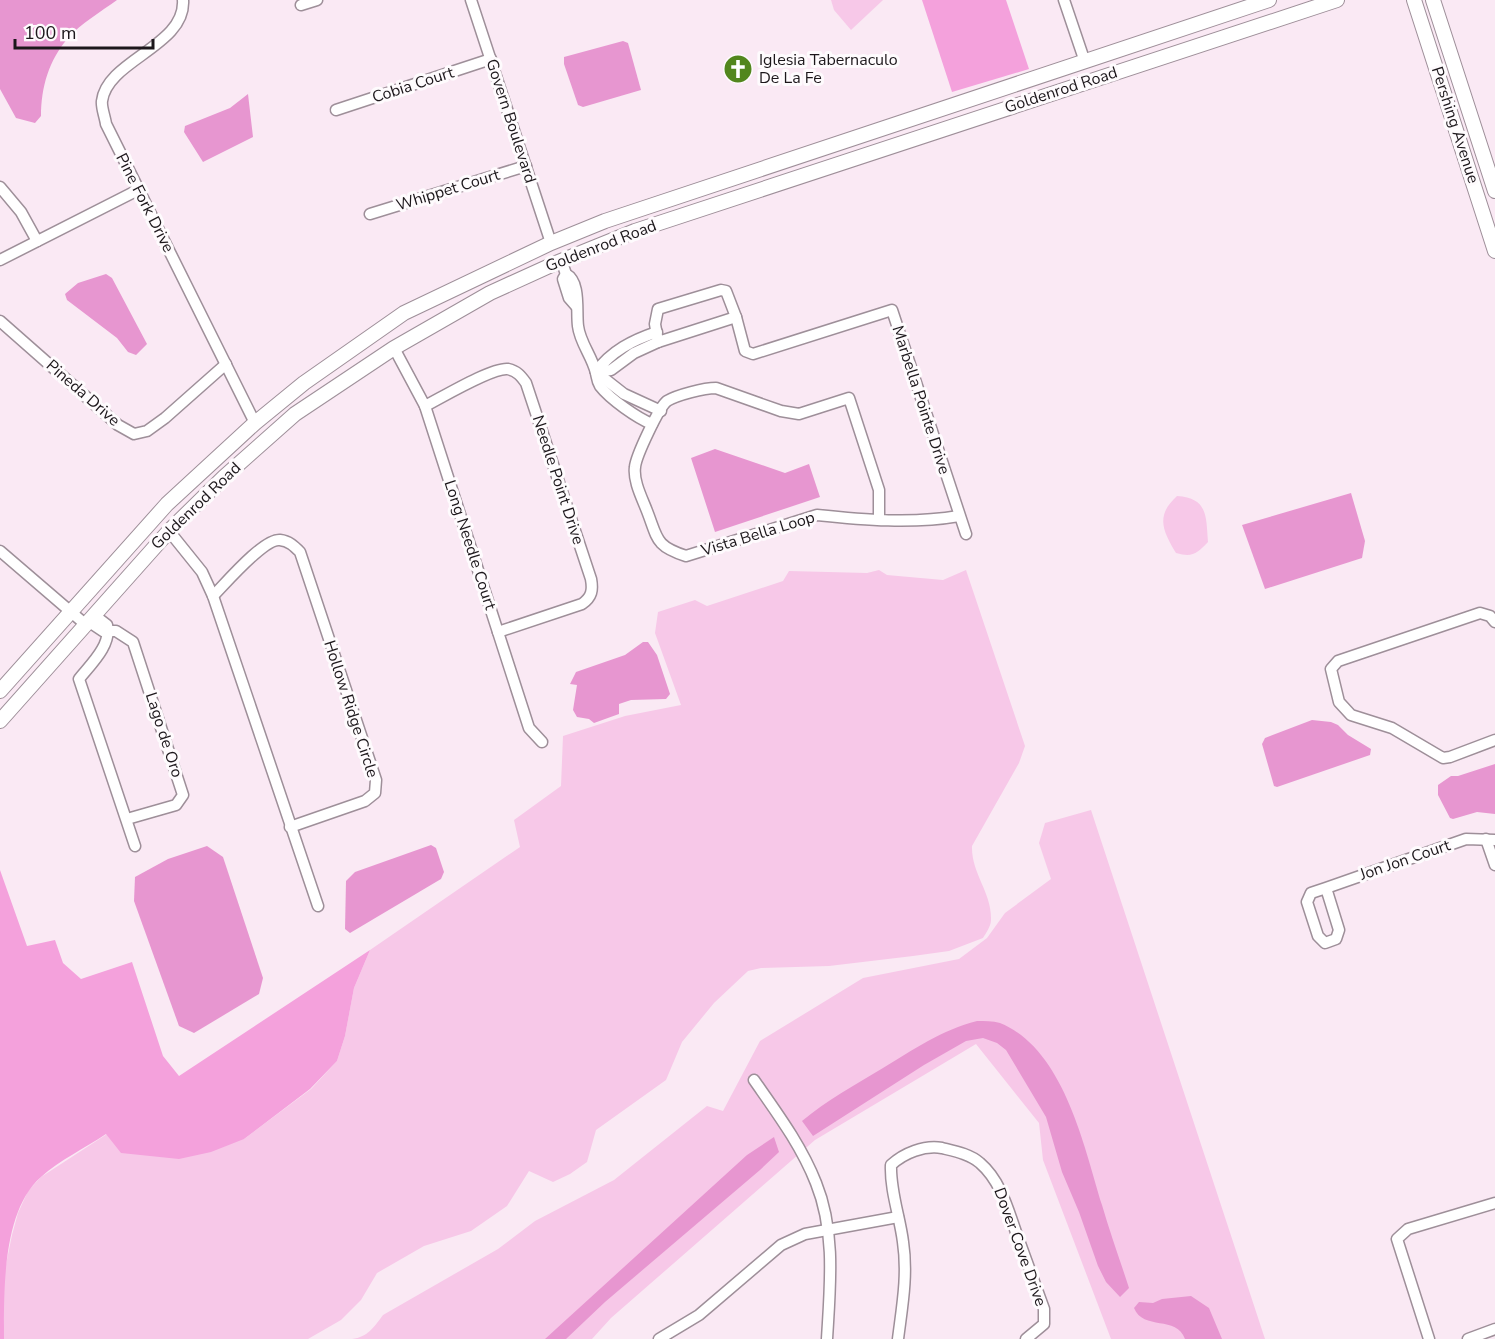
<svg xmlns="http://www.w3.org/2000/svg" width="1495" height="1339" viewBox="0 0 1495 1339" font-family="'Nunito Sans',sans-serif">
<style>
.green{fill:#f7c8e8}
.forest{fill:#f4a1dc}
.water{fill:#e796d0}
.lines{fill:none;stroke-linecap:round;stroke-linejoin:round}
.street-casing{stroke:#9e8f99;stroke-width:13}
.secondary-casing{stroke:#9e8f99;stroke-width:16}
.street{stroke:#fff;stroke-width:10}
.secondary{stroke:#fff;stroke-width:14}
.labels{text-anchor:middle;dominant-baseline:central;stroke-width:6;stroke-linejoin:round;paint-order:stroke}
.poi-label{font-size:16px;fill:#1c171b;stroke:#fefbfd;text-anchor:start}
.street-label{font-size:16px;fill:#1c171b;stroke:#fefbfd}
</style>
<rect width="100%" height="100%" fill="#fae9f4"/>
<g class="green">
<path d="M 831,0 L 883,0 L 851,30 L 834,10 Z"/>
<path d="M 1177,496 C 1208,498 1206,516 1208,542 C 1197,553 1193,558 1176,553 C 1163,531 1155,516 1177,496 Z"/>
<path d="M 879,570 L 887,575 L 943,580 L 966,570 L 1025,746 L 1019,763 L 972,846 C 971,873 992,893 991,920 C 991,926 986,933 983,938 L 949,951 L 913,956 L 829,966 L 761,968 L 748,971 L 714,1003 L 682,1042 L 666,1080 L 596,1130 L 587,1162 L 570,1174 L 553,1182 L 529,1171 L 507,1206 L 471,1231 L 424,1246 L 377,1273 L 361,1300 L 341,1320 L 308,1339 L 4,1339 L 4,1274 L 12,1235 L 18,1213 L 28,1191 L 41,1177 L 107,1134 L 244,1139 L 311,1089 L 337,1061 L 345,1036 L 354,988 L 370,950 L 520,847 L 514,820 L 561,786 L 563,736 L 625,716 L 681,705 L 655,633 L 658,612 L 695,600 L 707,606 L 783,581 L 789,571 L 867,573 Z"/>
<path d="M 1091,810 L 1265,1339 L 1111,1339 L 1043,1160 L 1039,1123 L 976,1044 L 815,1140 L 611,1318 L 592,1339 L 352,1339 C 368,1337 374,1327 383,1315 L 498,1249 L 535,1221 L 614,1180 L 707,1106 L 723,1111 L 760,1041 L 863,978 L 959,959 L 987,938 L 1005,913 L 1051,879 L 1039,843 L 1045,823 Z"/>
</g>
<g class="forest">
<path d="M 922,0 L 1006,0 L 1029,69 L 952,92 Z"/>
<path d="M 0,870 L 27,946 L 55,940 L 63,963 L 81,979 L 132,962 L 163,1056 L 179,1076 L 370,950 L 354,988 L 345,1036 L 337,1061 L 310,1089 L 244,1139 L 211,1152 L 179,1159 L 121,1153 L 106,1134 C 85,1148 60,1160 41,1177 C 2,1211 4,1291 4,1339 L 0,1339 Z"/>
</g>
<g class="water">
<path d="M 0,0 L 117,0 C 102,11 80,24 68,38 C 49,60 41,87 41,116 L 35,123 L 16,118 L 0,89 Z"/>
<path d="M 623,41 L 628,43 L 641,90 L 583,107 L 578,105 L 564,64 L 564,57 Z"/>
<path d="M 248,94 L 253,137 L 203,162 L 184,132 L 185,126 L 230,108 Z"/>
<path d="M 106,274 L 112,278 L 147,344 L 136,355 L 128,352 L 117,338 L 67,300 L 65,294 L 78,283 Z"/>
<path d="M 715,449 L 785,473 L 809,464 L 820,497 L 715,532 L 691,458 Z"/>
<path d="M 1351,493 L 1365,541 L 1362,558 L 1265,589 L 1242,525 Z"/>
<path d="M 643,642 L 648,642 L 657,655 L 670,694 L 666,699 L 631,700 L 619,704 L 619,714 L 594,723 L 589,719 L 577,717 L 573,710 L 577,685 L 570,684 L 576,672 L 625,655 Z"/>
<path d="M 1312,720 L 1331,722 L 1338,725 L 1348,735 L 1371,749 L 1370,755 L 1277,787 L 1274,786 L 1262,744 L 1265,738 Z"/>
<path d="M 1495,764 L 1495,814 L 1477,812 L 1453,819 L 1450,818 L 1438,795 L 1438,785 L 1451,776 L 1458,776 Z"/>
<path d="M 431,845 L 436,848 L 444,872 L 441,879 L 350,933 L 345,929 L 346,881 L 355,872 Z"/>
<path d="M 207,846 L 223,857 L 263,978 L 259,994 L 194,1033 L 179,1026 L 134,901 L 135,877 L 168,859 Z"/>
<path d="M 977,1021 C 984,1021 993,1021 1000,1023 C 1064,1049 1084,1146 1102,1205 C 1110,1233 1120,1260 1129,1288 L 1120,1297 L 1106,1282 L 1098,1266 L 1079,1212 L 1062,1172 L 1046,1117 L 1006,1050 L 997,1043 L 983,1038 L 966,1041 L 924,1065 L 813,1136 L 802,1121 C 827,1100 855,1085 883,1068 C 914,1049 942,1030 977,1021 Z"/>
<path d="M 774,1137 L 779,1152 L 760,1170 L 605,1302 L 566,1339 L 545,1339 L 747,1155 Z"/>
<path d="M 1191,1296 L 1209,1308 L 1222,1339 L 1185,1339 C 1177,1315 1143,1331 1134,1308 L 1139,1302 L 1153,1303 L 1162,1299 Z"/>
</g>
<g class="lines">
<g class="street-casing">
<g id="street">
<path d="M 183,0 C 186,46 107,60 102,101 C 101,107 105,117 106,124 L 255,423"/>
<path d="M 471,0 L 551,243"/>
<path d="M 1064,0 L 1085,62"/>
<path d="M 301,5 L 317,0"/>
<path d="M 336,110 L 491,59"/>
<path d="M 0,187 L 21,212 L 37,241"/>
<path d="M 370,214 L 526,166"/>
<path d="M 0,260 L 138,190"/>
<path d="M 561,260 L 566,274 C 581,282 576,311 578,326 C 580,343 592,356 596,373 C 597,378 597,381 600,386 C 610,399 637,418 652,424"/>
<path d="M 566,274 L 563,279 L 569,298 L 576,306"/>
<path d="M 0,321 L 118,425 L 134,434 L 147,431 L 165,418 L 226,364"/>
<path d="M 658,342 L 655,324 L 658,309 L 721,290 L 726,291 L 736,317 L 745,351 L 753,354 L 892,310 L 966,534"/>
<path d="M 394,348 L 425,406 L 529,728 L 542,742"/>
<path d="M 596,372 L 611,370 L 634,353 L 658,342 L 736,317"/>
<path d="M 596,372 L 624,394 L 661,411"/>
<path d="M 596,372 C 611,351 633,340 657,332"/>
<path d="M 425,406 C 441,398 492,367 508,369 C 517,371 521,376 526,383 L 591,579 C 593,590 592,597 582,604 L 498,632"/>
<path d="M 879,519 L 879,490 L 849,398 L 799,414 L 781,411 L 716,388 C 704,388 677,395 667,401 C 659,407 636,456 635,467 C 633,481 642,498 647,511 C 658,539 655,546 686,556 L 817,515 C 864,520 913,524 959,516"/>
<path d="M 169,531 L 202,572 L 213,596 L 318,906"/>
<path d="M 0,551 L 85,624"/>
<path d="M 213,596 C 225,584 264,538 280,540 C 289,541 294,546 300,552 L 376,780 L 375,793 L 365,801 L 290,827"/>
<path d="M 94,615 L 107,625 C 112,645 90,665 79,679 L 135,846"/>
<path d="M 88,621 L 103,631 L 116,631 L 133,642 L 183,795 L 176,805 L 127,819"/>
<path d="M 1495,622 L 1490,616 L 1480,613 L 1338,661 L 1331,669 L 1339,702 L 1351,715 L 1392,728 L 1443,758 L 1450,757 L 1495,740"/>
<path d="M 1486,839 L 1495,865"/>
<path d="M 1326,888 L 1339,930 L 1336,939 L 1325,943 L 1318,936 L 1307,902 L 1311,893 L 1326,888 L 1466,839 L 1495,840"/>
<path d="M 754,1080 C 777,1113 801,1145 816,1183 C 836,1232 830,1287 827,1339"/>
<path d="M 659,1339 L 699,1315 L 781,1245 L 805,1234 L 898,1217"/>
<path d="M 898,1339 C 902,1307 908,1275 903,1242 C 900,1217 890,1191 891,1165 C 904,1153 924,1145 942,1148 C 954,1151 970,1154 980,1163 C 1001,1181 1008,1210 1017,1235 C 1026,1260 1035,1285 1044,1309 L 1044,1324 L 1026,1339"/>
<path d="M 1429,1339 L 1397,1239 L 1408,1229 L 1495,1203"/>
<path d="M 1468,1339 L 1495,1329"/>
</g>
</g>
<g class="secondary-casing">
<g id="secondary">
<path d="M 1414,0 L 1495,251"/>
<path d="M 1433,0 L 1495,191"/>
<path d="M 0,691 L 167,504 L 255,423 L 304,383 L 404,313 L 551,243 L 605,221 L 1269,0"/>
<path d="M 0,721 L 169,531 L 224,477 L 295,414 L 394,348 L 490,293 L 556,263 L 635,231 L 1337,0"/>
</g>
</g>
<use href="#street" class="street"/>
<use href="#secondary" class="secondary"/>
</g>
<defs>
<g id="church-disc" transform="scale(1.5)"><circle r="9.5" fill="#52861d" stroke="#fefbfd"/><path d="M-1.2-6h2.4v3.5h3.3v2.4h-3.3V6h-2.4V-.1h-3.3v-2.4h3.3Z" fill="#fff"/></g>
</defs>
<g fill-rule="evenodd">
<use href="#church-disc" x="738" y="69"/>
</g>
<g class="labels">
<g class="poi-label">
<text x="759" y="60">Iglesia Tabernaculo<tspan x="759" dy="18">De La Fe</tspan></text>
</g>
<g class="street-label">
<text transform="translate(413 85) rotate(-18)">Cobia Court</text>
<text transform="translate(1061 90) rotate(-18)">Goldenrod Road</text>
<text transform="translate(511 121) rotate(72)">Govern Boulevard</text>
<text transform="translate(1455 125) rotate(72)">Pershing Avenue</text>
<text transform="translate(448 190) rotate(-17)">Whippet Court</text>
<text transform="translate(145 203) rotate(63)">Pine Fork Drive</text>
<text transform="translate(601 246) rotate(-21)">Goldenrod Road</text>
<text transform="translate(83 393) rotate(41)">Pineda Drive</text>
<text transform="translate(921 400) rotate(72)">Marbella Pointe Drive</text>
<text transform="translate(558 480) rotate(72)">Needle Point Drive</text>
<text transform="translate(196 506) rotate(-44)">Goldenrod Road</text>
<text transform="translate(758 534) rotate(-17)">Vista Bella Loop</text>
<text transform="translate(470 545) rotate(72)">Long Needle Court</text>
<text transform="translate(351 709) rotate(72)">Hollow Ridge Circle</text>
<text transform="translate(164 735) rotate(72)">Lago de Oro</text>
<text transform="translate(1405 860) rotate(-19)">Jon Jon Court</text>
<text transform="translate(1020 1247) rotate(70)">Dover Cove Drive</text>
</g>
</g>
<path d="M15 39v9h138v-9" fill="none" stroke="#1c171b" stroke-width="3"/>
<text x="24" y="39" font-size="18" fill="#1c171b" stroke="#fefbfd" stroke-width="4.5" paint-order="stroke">100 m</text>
</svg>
